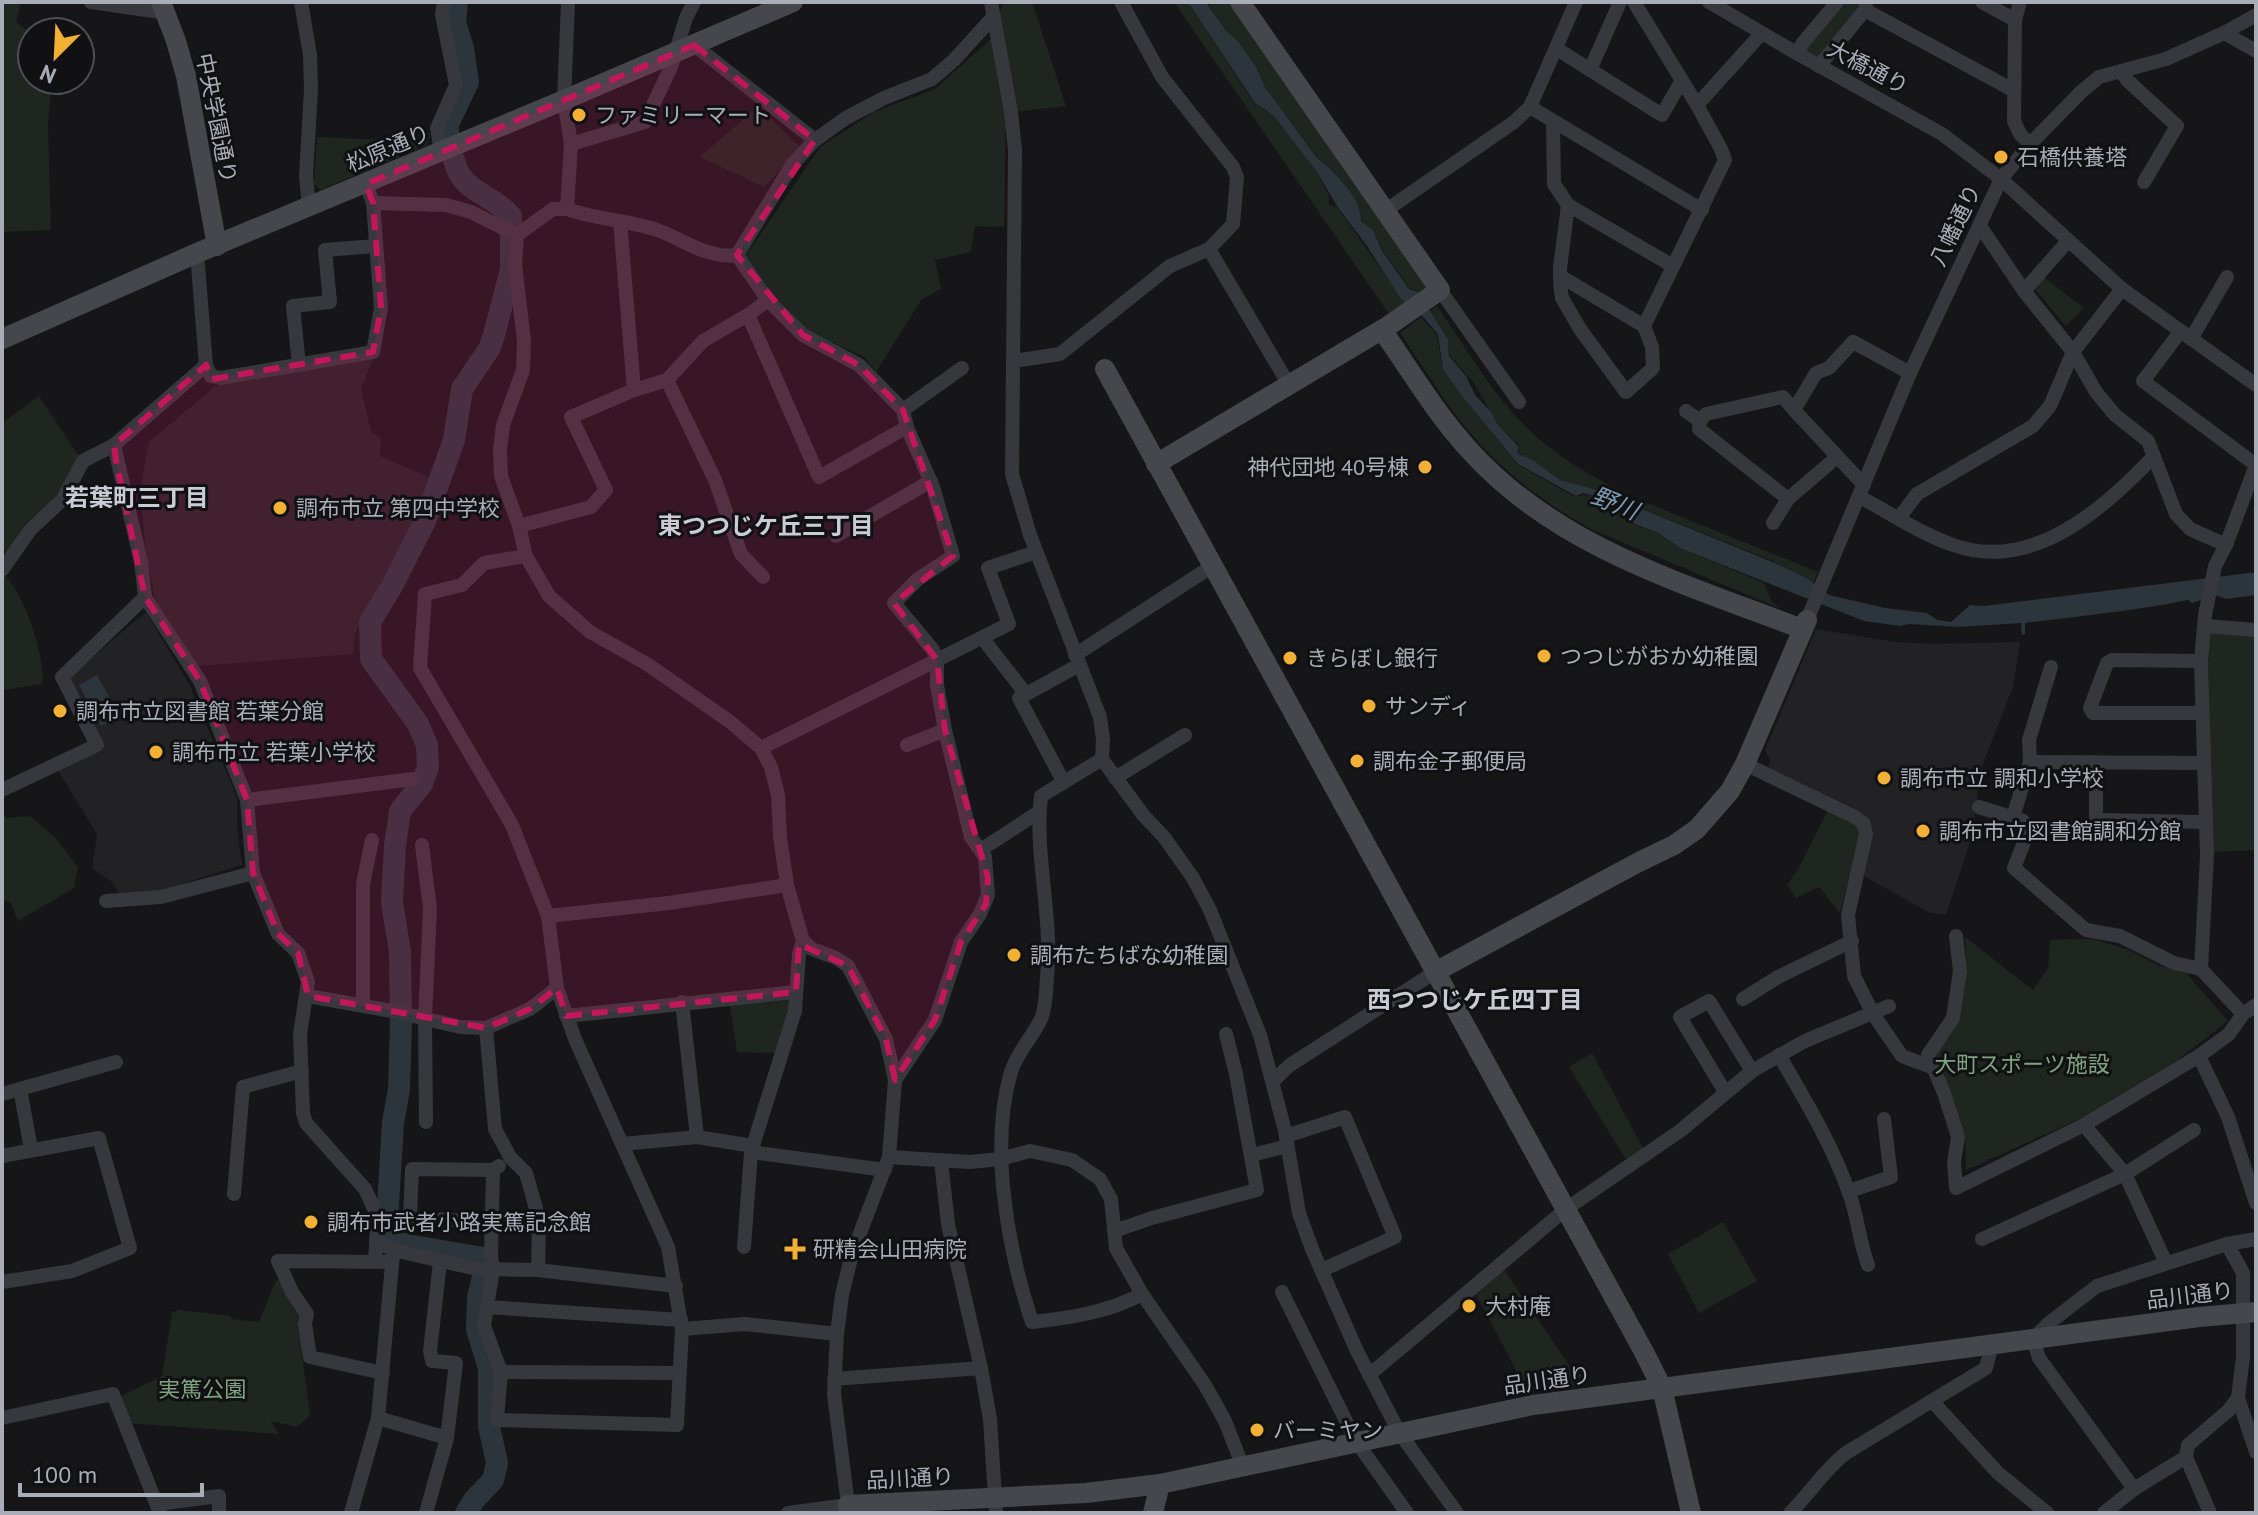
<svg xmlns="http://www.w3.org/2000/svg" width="2258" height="1515" viewBox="0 0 2258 1515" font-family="'PT Sans','Noto Sans JP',sans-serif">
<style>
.built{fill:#222225}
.green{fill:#1e261f}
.water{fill:#2c353c}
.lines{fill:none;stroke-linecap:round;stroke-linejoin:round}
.river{stroke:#2c353c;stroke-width:22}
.street{stroke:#37383d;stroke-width:14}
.secondary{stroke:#45474d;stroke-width:20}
.marked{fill:#c2185b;fill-opacity:0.2;stroke:#c2185b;stroke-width:6;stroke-dasharray:16 10;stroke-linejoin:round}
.poi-dot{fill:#f2b134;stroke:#111113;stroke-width:3}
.labels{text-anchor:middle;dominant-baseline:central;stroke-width:6;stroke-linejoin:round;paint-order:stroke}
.street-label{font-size:22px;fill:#a8adb8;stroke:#111113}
.poi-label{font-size:22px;fill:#a8adb8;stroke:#111113;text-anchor:start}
.park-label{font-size:22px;fill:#7fa381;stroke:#111113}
.neighbourhood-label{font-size:24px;font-weight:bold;fill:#c9ccd4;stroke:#111113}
.water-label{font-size:24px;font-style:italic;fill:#7f9bb3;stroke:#111113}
</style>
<rect width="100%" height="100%" fill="#161618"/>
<g class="built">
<path d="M 373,359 L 361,389 L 371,431 L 381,439 L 380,456 L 429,477 L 413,524 L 355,634 L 353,654 L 198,666 L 155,599 L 146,554 L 140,492 L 149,442 L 219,383 Z"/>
<path d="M 146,612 L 189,684 L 237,797 L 237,828 L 242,865 L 159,891 L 120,895 L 112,882 L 92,868 L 97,834 L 56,767 L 99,749 L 65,681 Z"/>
<path d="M 1816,629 L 1895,642 L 1933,644 L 2020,642 L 2013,687 L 1980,771 L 1973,833 L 1946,915 L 1928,912 L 1864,876 L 1861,869 L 1872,835 L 1872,827 L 1866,817 L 1768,768 L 1770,760 L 1765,750 Z"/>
</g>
<g class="green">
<path d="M 2,2 L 21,2 L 16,22 L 32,34 L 32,80 L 52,80 L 48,125 L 51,230 L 2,232 Z"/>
<path d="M 1003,2 L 1032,2 L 1066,106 L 1006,113 L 1004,227 L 975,226 L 971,252 L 935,260 L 941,289 L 921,300 L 876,372 L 864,357 L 808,331 L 772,293 L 746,255 L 820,147 L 874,112 L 935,89 L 991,39 Z"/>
<path d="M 1174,2 L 1188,2 L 1254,103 L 1273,115 L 1317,172 L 1329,196 L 1329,205 L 1337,207 L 1405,303 L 1389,314 Z"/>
<path d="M 1207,2 L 1229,2 L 1427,288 L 1419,292 L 1409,288 L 1383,251 L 1373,230 L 1362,221 C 1362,199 1334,170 1317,157 L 1265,87 L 1256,65 L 1237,40 L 1227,32 Z"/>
<path d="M 1842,2 L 1864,2 L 1825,65 L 1804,53 L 1808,41 L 1816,39 Z"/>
<path d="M 758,106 L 800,147 L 764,187 L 700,157 Z"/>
<path d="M 430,133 L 427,145 L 320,190 L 314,184 L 317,137 L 406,141 Z"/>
<path d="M 2042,276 L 2084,308 L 2066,326 L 2033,287 Z"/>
<path d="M 1437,306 C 1465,346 1490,391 1525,426 C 1553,455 1592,476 1627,495 L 1818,572 L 1813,584 L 1773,561 L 1638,507 L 1612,494 L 1560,480 L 1536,462 L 1518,453 L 1520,446 L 1498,425 L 1474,383 L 1450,356 L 1448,338 L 1430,311 Z"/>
<path d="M 1421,317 L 1437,335 L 1443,371 L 1518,465 L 1575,497 C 1592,491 1606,501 1621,508 L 1623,515 L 1635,525 L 1657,533 L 1680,548 L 1764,583 L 1772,602 L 1781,609 L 1591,529 C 1551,507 1511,478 1479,443 C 1449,410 1425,370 1400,333 Z"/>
<path d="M 39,396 L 80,458 L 59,494 L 24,525 L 6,554 L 2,540 L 2,423 Z"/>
<path d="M 2,572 C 23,591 46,656 42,684 L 2,690 Z"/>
<path d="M 2214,629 L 2256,634 L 2256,850 L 2212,852 L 2208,637 Z"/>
<path d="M 1828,810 L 1858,826 L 1860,836 L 1840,913 L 1819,887 L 1796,898 L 1787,885 L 1798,869 Z"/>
<path d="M 2,812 L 7,818 L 30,816 L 54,836 L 78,867 L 74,888 L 18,921 L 11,903 L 2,899 Z"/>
<path d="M 1965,937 L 2033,990 L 2048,968 L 2050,940 L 2093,939 L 2129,950 L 2158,965 L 2186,973 L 2228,1021 L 2171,1065 L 2095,1112 L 1966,1170 L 1965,1136 L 1936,1054 L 1960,1020 L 1966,975 Z"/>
<path d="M 793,1000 L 778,1053 L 737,1052 L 730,1005 Z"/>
<path d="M 1592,1053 L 1644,1150 L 1627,1161 L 1569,1067 Z"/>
<path d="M 1723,1222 L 1757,1281 L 1699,1313 L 1668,1254 Z"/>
<path d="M 1505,1271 L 1575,1374 L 1581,1374 L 1588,1383 L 1531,1391 L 1526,1389 L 1475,1292 L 1499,1272 Z"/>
<path d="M 276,1280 L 282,1281 L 304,1315 L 302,1354 L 310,1415 L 297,1427 L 271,1421 L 279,1434 L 126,1423 L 117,1398 L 162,1376 L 172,1312 L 179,1310 L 231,1316 L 231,1319 L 259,1322 Z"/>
</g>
<g class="water">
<path d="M 1188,2 L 1206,2 L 1227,32 L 1237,40 L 1256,66 L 1265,87 L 1317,158 C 1333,170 1363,199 1361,221 L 1373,230 L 1382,251 L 1409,289 L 1418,292 L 1448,339 L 1449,356 L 1466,376 L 1475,395 L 1491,412 L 1498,425 L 1519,447 L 1517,453 L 1536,462 L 1560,480 L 1612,494 L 1637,507 L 1775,563 L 1808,579 L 1829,595 L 1885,608 L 1927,613 L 1937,620 L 1951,622 L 1970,605 L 1984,606 L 2249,573 L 2256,573 L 2256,595 L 2226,599 L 2215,595 L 2192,603 L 2188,600 C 2134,611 2080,616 2025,623 L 2025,634 L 2022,635 L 2021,623 L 1959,627 L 1909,624 L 1900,626 L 1864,621 L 1680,548 L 1658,533 L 1635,524 L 1624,515 L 1621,508 L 1598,497 L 1583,493 L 1576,496 L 1518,464 L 1463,397 L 1443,370 L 1438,334 L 1424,318 L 1401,299 L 1367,246 L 1337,206 L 1317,172 L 1273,115 L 1255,103 Z"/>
<path d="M 97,675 L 120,716 L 101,726 L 79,685 Z"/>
</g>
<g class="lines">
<g class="river">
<path d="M 448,137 L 448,124 L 468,82 L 463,48 L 455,23 L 457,2"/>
<path d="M 454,160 C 462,194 489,191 511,216 L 511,269 L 494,335 L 489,349 L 462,389 L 454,440 L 425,521 L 392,586 L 370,622 L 371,659 L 418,724 L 427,745 L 428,767 L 422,784 L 400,811 L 395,845 L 392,902 L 400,952 L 401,1023 L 399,1089 L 393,1123 L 386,1238 L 407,1245 L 483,1258 L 487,1261 L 478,1297 L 477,1329 L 489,1368 L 489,1426 L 497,1463 L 493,1480 L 474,1500 L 466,1513"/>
</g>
<g class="street">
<path d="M 91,2 L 167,13"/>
<path d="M 301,2 L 310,55 L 311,89 L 306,176 L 309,207"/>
<path d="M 568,2 L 564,100 L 571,144 L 567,209 C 597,220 630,220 660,231 C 686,241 708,259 737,255"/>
<path d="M 991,2 L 1011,112 L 1015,150 L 1012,474 L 1030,535 L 1100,717 L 1103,739 L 1102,759 L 1144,816 L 1164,837 L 1193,878 L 1210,910 L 1260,1035 L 1285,1131 L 1299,1213 L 1312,1249 L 1357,1351 L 1399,1432 L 1457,1513"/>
<path d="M 1121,2 L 1162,77 L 1233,167 L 1237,177 L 1233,224 L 1209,249"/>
<path d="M 1634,2 L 1697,105 L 1721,149 L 1725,160 L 1644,326"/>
<path d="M 1709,2 L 1798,54 L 1942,134 L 2001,179 L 2122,289 L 2256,385"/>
<path d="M 1982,2 L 2015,20"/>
<path d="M 2020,2 L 2015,20 L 2014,121 L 2020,134 L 2030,144"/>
<path d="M 1865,10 L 2013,90"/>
<path d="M 2224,33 L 2256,51"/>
<path d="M 694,45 L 815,140"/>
<path d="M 1557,49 L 1662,115 L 1681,82"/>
<path d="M 1798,54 L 1802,44 L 1837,2"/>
<path d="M 1819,66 L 1865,10 L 1866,2"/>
<path d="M 1590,70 L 1620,2"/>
<path d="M 2121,71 L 2127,80 L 2177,126 L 2144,182"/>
<path d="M 1697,105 L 1761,34"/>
<path d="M 1530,107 L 1702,210"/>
<path d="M 1553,122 L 1554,184 L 1568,205 L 1673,266"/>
<path d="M 571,144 L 645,122 L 671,67 L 686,18 L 694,2"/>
<path d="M 441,152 L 437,128 L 456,85 L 442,15 L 444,2"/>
<path d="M 373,203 L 446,205 L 471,212 L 517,235 L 553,209 L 567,209"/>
<path d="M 1385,211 L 1514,122 L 1530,107 L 1576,2"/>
<path d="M 620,221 L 634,390"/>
<path d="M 1980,226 L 2024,291 L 2073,352 L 2096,392 L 2115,415 L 2148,441 L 2176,514 L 2190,529 L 2226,545"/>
<path d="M 517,235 L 515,264 L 524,341 L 523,370 L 503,425 L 500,450 L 501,476 L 519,526 L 526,556 L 549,596 L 590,632 L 647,664 L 729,721 L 761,748 L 771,767 L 778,795 L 780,837 L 787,885 L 803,941 L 799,954 L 795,1011 L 751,1152 L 744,1247"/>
<path d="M 197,253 L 206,365 L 211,376 L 221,378 L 373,352 L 381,308 L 373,203 L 366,184"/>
<path d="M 737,255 L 792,165 L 815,140 L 846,118 L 884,98 L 932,79 L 954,60 L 994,16"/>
<path d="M 737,255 L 768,300 L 803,335 L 859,365 L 903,410 L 962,368"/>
<path d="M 1560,276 L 1644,326 L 1652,347 L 1653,368 L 1626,392 L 1580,329 L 1562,298 C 1560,288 1560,278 1560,268 L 1568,205"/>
<path d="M 1440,290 L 1519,402"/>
<path d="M 2024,291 L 2068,241"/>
<path d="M 748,315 L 819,477 L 907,427"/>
<path d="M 2180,332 L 2143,381 L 2256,465 L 2226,545 L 2215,566 L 2205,615 L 2201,661 L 2207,855 L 2201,969"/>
<path d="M 2191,339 L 2227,277"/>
<path d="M 1013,361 L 1060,354 L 1170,266 L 1209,249 L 1289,385"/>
<path d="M 299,365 L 293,306 L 330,302 L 325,250 L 376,246"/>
<path d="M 667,380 L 715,480 L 741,554 L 763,577"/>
<path d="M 1794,410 L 1864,485"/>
<path d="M 1686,411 L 1700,421"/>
<path d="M 114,445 L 141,562 L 145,597 L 200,681 L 247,800 L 253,873 L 278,934 L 298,953 L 308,982 L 300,1034 L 303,1113 L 306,1123 L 365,1189 L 378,1217 L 375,1260"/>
<path d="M 1860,497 C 1890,513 1921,534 1953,545 C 2032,573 2104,509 2154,456"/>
<path d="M 1788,499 L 1699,429 L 1700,421 L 1706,414 L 1783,397 L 1794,410 L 1816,373 L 1829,368 L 1853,342 L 1910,373"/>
<path d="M 1899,518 L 1917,494 L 2033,426 L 2050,406 L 2073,352 L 2122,289"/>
<path d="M 1773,523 L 1788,499 L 1837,457"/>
<path d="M 519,526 L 591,507 L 606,490 L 571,417 L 634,390 L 667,380 L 703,341 L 748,315 L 768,300"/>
<path d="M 836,536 L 931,481"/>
<path d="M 2,570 L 30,530 L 63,499 L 83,461 L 114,445 L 206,365"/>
<path d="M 1807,620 L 1910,373 L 2001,179 L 2030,144 L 2081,92 L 2099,77 L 2166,59 L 2224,33 L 2256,15"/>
<path d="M 2205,626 L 2256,630"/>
<path d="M 983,639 L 1026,694"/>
<path d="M 1075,655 L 1214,565"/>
<path d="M 2201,661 L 2112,660 L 2107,663 L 2090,708 L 2093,713 L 2202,713"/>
<path d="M 907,745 L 945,730"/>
<path d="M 761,748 L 1009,624 L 988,568 L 1036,552"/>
<path d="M 1102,759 L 1041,796 C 1034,854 1053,917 1047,977 C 1046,990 1046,1008 1041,1019 C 1032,1038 1017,1052 1011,1072 C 989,1146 1008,1250 1032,1322 C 1070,1318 1109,1312 1142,1294"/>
<path d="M 2030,762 L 2204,763"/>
<path d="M 2096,763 L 2096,820 L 2206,822"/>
<path d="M 1745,764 L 1855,817 L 1864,824 L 1866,834 L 1848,915 L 1854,976 L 1873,1014 L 1902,1056 L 1931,1067"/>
<path d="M 1115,778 L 1185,735"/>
<path d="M 1063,781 L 1019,698 L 1079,665"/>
<path d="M 2,790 L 97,745 L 62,677 L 145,597"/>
<path d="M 247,800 L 413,779"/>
<path d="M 1979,807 L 2023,821 L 2029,829 L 2014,868 L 2086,930 L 2120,936 L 2174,963 L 2201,969 L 2243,1014"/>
<path d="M 2013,817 L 2030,762 L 2029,740 L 2051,667"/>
<path d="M 422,845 L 430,909 L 425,1018 L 426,1122"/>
<path d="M 982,849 L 1039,812"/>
<path d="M 106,901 L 161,897 L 253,873"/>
<path d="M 548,916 L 669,903 L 787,885"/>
<path d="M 1956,936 L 1960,971 L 1953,1018 L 1928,1055 L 1944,1093 L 1958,1137 L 1954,1162 L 1956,1188 L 2084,1125 L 2199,1056 L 2229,1034 L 2243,1014 L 2256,1005"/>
<path d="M 308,996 L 392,1011 L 460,1027 L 486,1028 L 530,1009 L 557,988"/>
<path d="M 1743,999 L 1778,977 L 1852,941"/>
<path d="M 682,1002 L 697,1137"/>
<path d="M 363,1006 L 363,884 L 372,840"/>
<path d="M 566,1016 L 796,992"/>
<path d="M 486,1028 L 495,1129 L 510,1157 L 526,1173 L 539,1219 L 538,1270"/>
<path d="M 1779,1055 C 1805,1100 1832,1144 1849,1193 C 1858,1216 1859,1241 1868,1265"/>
<path d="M 2199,1056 L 2228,1117 L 2256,1203"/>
<path d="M 895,1080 L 935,1020 L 961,942 L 980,914 L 988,895 L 985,857 L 971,837 L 945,730 L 937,685 L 937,660 L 933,650 L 894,603 L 918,579 L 953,556 L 933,487 L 907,427 L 903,410"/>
<path d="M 1273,1081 L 1290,1065 L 1435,972"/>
<path d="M 20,1089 L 31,1149"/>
<path d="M 1725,1092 L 1680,1017 L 1709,1001 L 1752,1071"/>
<path d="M 2,1094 L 116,1062"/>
<path d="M 2084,1125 L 2125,1174 L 2166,1263"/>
<path d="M 1286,1136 L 1345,1117 L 1395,1237 L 1322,1270"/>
<path d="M 622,1144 L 697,1137 L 753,1146"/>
<path d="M 751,1152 L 885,1170"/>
<path d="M 1252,1155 L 1287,1146"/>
<path d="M 2,1156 L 99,1138 L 130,1248 L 72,1271 L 2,1282"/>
<path d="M 889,1157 L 970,1162 L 1000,1159 L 1030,1151 L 1072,1160 L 1100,1179 L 1111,1199 L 1116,1248 L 1142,1294 L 1205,1385 L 1225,1421 L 1243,1467"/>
<path d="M 941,1161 L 948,1224 L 981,1368 L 990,1419 L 996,1513"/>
<path d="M 493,1170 L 491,1256 L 493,1269 L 484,1326 L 501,1372 L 497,1420 L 677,1425 L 682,1329 L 668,1247 L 575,1039 L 557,988 L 548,916 L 512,825 L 420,668 L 425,594 L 462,585 L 484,563 L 526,556"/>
<path d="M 1849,1191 L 1891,1177 L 1884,1119"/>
<path d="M 234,1194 L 243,1087 L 302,1071"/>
<path d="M 492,1222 L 410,1218 L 412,1169 L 493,1170 L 499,1166"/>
<path d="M 1114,1231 L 1152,1218 L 1257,1190 L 1236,1074 L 1226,1034"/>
<path d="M 1982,1239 L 2125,1174 L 2194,1130"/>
<path d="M 376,1241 L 393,1250 L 477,1269 L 538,1270 L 676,1286"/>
<path d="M 2227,1244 L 2243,1273 L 2243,1357 L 2238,1398 L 2256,1452"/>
<path d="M 1282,1292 L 1356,1441 L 1407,1513"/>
<path d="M 487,1307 L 681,1320"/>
<path d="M 682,1329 L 745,1324 L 837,1334"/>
<path d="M 501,1372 L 679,1373"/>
<path d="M 383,1373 L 310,1357 L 305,1324 L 307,1314 L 292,1292 L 278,1261 L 392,1262"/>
<path d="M 1369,1375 L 1566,1209 L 1680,1131 L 1752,1071 L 1805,1041 L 1889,1006"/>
<path d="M 834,1379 L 981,1368"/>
<path d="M 1932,1401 L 1998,1473 L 2047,1513"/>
<path d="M 2,1418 L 113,1394 L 160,1513"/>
<path d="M 378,1418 L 447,1438"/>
<path d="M 2134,1489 L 2039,1358 L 2033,1339 L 2049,1323 L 2097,1286 L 2227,1244 L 2256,1239"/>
<path d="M 158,1504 L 219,1496 L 219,1513"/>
<path d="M 351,1513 L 378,1418 L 393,1254"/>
<path d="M 426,1513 L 447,1438 L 456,1363 L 432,1361 L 430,1351 L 440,1262"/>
<path d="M 788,1513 L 848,1505 L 834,1394 L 837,1334 L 842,1295 L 852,1254 L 889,1157 L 895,1080 L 886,1039 L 848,966 L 836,958 L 812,949 L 803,941"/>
<path d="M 1790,1513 C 1810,1493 1824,1470 1846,1453 L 1986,1368 L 1992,1344"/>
<path d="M 2104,1513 L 2134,1489 L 2186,1457"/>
<path d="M 2210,1513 L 2186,1457 L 2188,1445 L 2228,1411 L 2238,1398"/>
</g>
<g class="secondary">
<path d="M 161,2 L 176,41 L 186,76 L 217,246"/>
<path d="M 1382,330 C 1411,371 1437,416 1472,453 C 1559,548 1685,584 1802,629"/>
<path d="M 2,339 L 197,253 L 564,100 L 793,2"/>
<path d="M 1105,369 L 1644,1352 L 1662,1388 L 1691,1513"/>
<path d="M 1156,464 L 1388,326 L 1440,290 L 1240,2"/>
<path d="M 1435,972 L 1637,863 L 1674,845 L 1697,829 L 1730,791 L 1745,764 L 1807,620"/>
<path d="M 849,1513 L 848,1505 L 1086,1493 L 1160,1484 L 1533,1405 L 2199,1317 L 2256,1312"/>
<path d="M 1153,1513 L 1160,1484"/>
</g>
</g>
<path class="marked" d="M 694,45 L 815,140 L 737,255 L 803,335 L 859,365 L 903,410 L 953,556 L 894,603 L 937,660 L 945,730 L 988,878 L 986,904 L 961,942 L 935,1020 L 895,1080 L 886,1039 L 848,966 L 799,944 L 796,992 L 566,1016 L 557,988 L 530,1009 L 486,1028 L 308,996 L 298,953 L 278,934 L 253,873 L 247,800 L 200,681 L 145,597 L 116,461 L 114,445 L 206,365 L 212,379 L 373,352 L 381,308 L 373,203 L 366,184 Z"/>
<g class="poi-dot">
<circle cx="579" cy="115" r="8"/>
<circle cx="2001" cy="157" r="8"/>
<circle cx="1425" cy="467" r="8"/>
<circle cx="280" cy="508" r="8"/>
<circle cx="1544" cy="656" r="8"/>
<circle cx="1290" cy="658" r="8"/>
<circle cx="1369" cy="706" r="8"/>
<circle cx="60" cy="711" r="8"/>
<circle cx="156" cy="752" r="8"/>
<circle cx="1357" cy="761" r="8"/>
<circle cx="1884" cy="778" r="8"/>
<circle cx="1923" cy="831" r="8"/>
<circle cx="1014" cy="955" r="8"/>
<circle cx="311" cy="1222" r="8"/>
<path d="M791 1237h8v8h8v8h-8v8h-8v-8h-8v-8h8z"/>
<circle cx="1469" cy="1306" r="8"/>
<circle cx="1257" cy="1430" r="8"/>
</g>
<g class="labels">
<g class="street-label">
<text transform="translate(1868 67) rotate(28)">大橋通り</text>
<text transform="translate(217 118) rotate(79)">中央学園通り</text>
<text transform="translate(388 148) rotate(-23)">松原通り</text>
<text transform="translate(1955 225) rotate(-64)">八幡通り</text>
<text transform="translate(2190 1295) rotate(-7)">品川通り</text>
<text transform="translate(1547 1380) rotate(-8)">品川通り</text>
<text transform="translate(910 1478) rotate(-3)">品川通り</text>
</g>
<g class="poi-label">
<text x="595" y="115">ファミリーマート</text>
<text x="2017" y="157">石橋供養塔</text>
<text x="1409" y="467" text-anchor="end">神代団地 40号棟</text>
<text x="296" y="508">調布市立 第四中学校</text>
<text x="1560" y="656">つつじがおか幼稚園</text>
<text x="1306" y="658">きらぼし銀行</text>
<text x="1385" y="706">サンディ</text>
<text x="76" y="711">調布市立図書館 若葉分館</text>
<text x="172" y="752">調布市立 若葉小学校</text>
<text x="1373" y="761">調布金子郵便局</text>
<text x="1900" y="778">調布市立 調和小学校</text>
<text x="1939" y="831">調布市立図書館調和分館</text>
<text x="1030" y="955">調布たちばな幼稚園</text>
<text x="327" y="1222">調布市武者小路実篤記念館</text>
<text x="813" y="1249">研精会山田病院</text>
<text x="1485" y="1306">大村庵</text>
<text x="1273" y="1430">バーミヤン</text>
</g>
<g class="park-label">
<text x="2022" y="1064">大町スポーツ施設</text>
<text x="202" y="1389">実篤公園</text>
</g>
<g class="neighbourhood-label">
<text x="137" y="497">若葉町三丁目</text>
<text x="766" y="525">東つつじケ丘三丁目</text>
<text x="1475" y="999">西つつじケ丘四丁目</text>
</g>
<g class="water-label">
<text transform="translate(1615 503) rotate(22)">野川</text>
</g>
</g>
<rect width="2258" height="1515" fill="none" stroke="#a8adb8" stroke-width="8"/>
<g transform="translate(56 56) rotate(204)"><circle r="38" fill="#111113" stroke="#4d4f55" stroke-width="2"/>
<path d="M0-6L14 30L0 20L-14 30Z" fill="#f2b134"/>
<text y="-12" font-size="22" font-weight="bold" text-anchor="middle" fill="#a8adb8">N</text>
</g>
<path d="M20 1483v12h182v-12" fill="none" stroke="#a8adb8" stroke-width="4"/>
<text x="32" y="1483" font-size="24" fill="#a8adb8" stroke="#111113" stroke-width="6" paint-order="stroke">100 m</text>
</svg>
